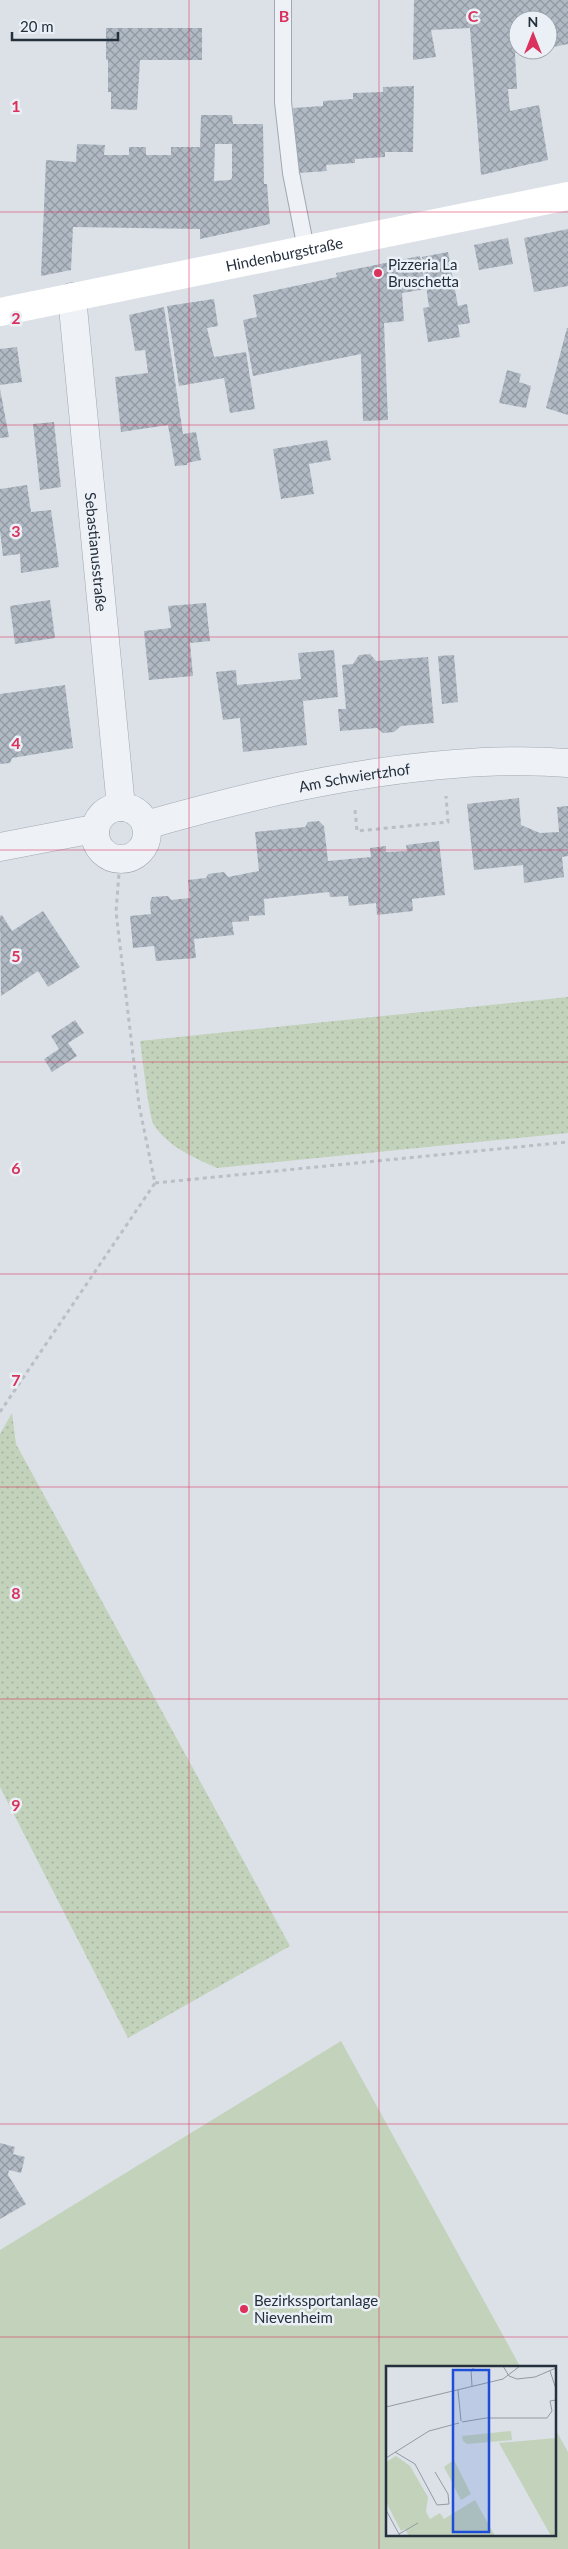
<svg xmlns="http://www.w3.org/2000/svg" width="568" height="2549" viewBox="0 0 568 2549" font-family="Lato,sans-serif">
<style>
.grass{fill:url(#grass-dots)}
.garden{fill:#c3d2bb}
.building{fill:url(#building-cross-hatch);fill-rule:evenodd}
.lines{fill:none;stroke-linecap:round;stroke-linejoin:round}
.service-casing{stroke:#a0a8b1;stroke-width:18}
.minor-casing{stroke:#a0a8b1;stroke-width:29}
.path{stroke:#b9bfc5;stroke-width:3;stroke-dasharray:4 4;stroke-linecap:butt}
.service{stroke:#eef1f5;stroke-width:16}
.minor{stroke:#eef1f5;stroke-width:28}
.secondary{stroke:#fff;stroke-width:28}
.grid{fill:none;stroke:#da315d;stroke-width:1;stroke-opacity:0.55}
.poi-dot{fill:#da315d;stroke:#eaf0f5;stroke-width:2}
.labels{text-anchor:middle;dominant-baseline:central;stroke-width:5;stroke-linejoin:round;paint-order:stroke}
.street-label{font-size:15px;fill:#24303e;stroke:#eaf0f5}
.poi-label{font-size:15px;fill:#24303e;stroke:#eaf0f5;text-anchor:start}
.inset-road{fill:none;stroke:#929aa3;stroke-width:1}
.view{fill:#1d4ed8;fill-opacity:0.15;stroke:#1d4ed8;stroke-width:2.5}
.inset-edge{fill:none;stroke:#24303e;stroke-width:2.5}
.grid-label{font-size:16px;text-anchor:middle;font-weight:bold;fill:#da315d;stroke:#eaf0f5;stroke-width:5;stroke-linejoin:round;paint-order:stroke}
</style>
<defs>
<pattern id="grass-dots" width="8" height="8" patternUnits="userSpaceOnUse" patternTransform="scale(1.25)"><rect width="8" height="8" fill="#c3d2bb"/><path d="M2 2h.1M6 6h.1" fill="none" stroke="#a7b5a2" stroke-width="1.8" stroke-linecap="round"/></pattern>
<pattern id="building-cross-hatch" width="8" height="8" patternUnits="userSpaceOnUse" patternTransform="scale(1.25)"><rect width="8" height="8" fill="#b1bac4"/><path d="M0 0l8 8M0 8l8-8" fill="none" stroke="#9098a1"/></pattern>
</defs>
<rect width="100%" height="100%" fill="#dbe1e7"/>
<g class="grass">
<path d="M 568,997 L 568,1133 L 217,1168 C 195,1158 168,1147 154,1125 C 149,1118 142,1054 140,1041 Z"/>
<path d="M 12,1413 L 16,1444 L 290,1946 L 128,2038 L 0,1787 L 0,1434 Z"/>
</g>
<path class="garden" d="M 341,2041 L 521,2368 L 387,2368 L 387,2535 L 554,2535 L 554,2427 L 568,2452 L 568,2549 L 0,2549 L 0,2250 Z"/>
<g class="building">
<path d="M 414,0 L 568,0 L 568,44 L 548,48 L 548,20 L 518,20 L 518,50 L 528,51 L 515,53 L 517,89 L 508,89 L 510,111 L 539,105 L 548,160 L 481,175 L 470,28 L 431,30 L 436,57 L 413,60 Z"/>
<path d="M 106,28 L 202,28 L 202,60 L 140,60 L 137,110 L 111,109 L 111,92 L 108,92 L 108,60 L 106,60 Z"/>
<path d="M 414,86 L 413,152 L 385,152 L 385,157 L 355,159 L 355,163 L 326,165 L 327,171 L 298,173 L 293,108 L 323,106 L 323,101 L 353,99 L 353,93 L 383,92 L 383,87 Z"/>
<path d="M 201,115 L 232,115 L 233,124 L 263,124 L 264,184 L 267,184 L 270,224 L 200,239 L 200,229 L 73,227 L 71,270 L 41,276 L 46,160 L 76,162 L 77,144 L 105,145 L 104,155 L 129,155 L 129,147 L 146,147 L 146,155 L 171,155 L 171,147 L 200,147 ZM 215,144 L 232,144 L 232,178 L 230,180 L 214,181 Z"/>
<path d="M 568,229 L 568,286 L 534,292 L 524,238 Z"/>
<path d="M 508,238 L 513,264 L 479,270 L 474,245 Z"/>
<path d="M 448,252 L 458,306 L 467,304 L 470,323 L 458,325 L 460,337 L 428,342 L 423,308 L 429,307 L 422,257 Z"/>
<path d="M 420,256 L 426,289 L 402,293 L 404,321 L 384,323 L 388,420 L 363,421 L 361,354 L 253,376 L 243,320 L 257,317 L 253,295 L 337,277 L 336,273 Z"/>
<path d="M 214,299 L 218,326 L 207,328 L 214,357 L 246,352 L 255,409 L 230,413 L 224,378 L 179,386 L 167,306 Z"/>
<path d="M 164,307 L 183,434 L 196,432 L 201,460 L 187,463 L 187,465 L 175,466 L 168,425 L 121,432 L 115,377 L 148,373 L 145,350 L 135,351 L 129,315 Z"/>
<path d="M 567,328 L 568,328 L 568,415 L 546,408 Z"/>
<path d="M 17,347 L 22,382 L 0,385 L 0,349 Z"/>
<path d="M 507,370 L 521,374 L 519,382 L 531,386 L 526,408 L 499,403 Z"/>
<path d="M 0,389 L 9,437 L 0,438 Z"/>
<path d="M 54,422 L 61,487 L 40,490 L 33,424 Z"/>
<path d="M 327,440 L 331,460 L 309,464 L 314,494 L 281,499 L 273,449 Z"/>
<path d="M 27,485 L 31,512 L 51,510 L 59,567 L 21,573 L 20,554 L 3,556 L 0,531 L 0,489 Z"/>
<path d="M 50,600 L 55,638 L 15,644 L 10,606 Z"/>
<path d="M 206,603 L 210,641 L 190,643 L 193,676 L 149,680 L 144,631 L 171,628 L 168,606 Z"/>
<path d="M 334,650 L 338,697 L 303,701 L 307,745 L 243,752 L 240,718 L 223,720 L 216,672 L 236,670 L 237,685 L 301,679 L 298,653 Z"/>
<path d="M 370,654 L 376,661 L 428,657 L 434,723 L 401,726 L 394,732 L 383,733 L 377,728 L 340,731 L 338,709 L 346,709 L 342,665 L 353,664 L 359,655 Z"/>
<path d="M 454,655 L 458,702 L 442,704 L 438,656 Z"/>
<path d="M 65,685 L 73,748 L 12,758 L 10,763 L 0,764 L 0,694 Z"/>
<path d="M 519,798 L 521,825 L 540,833 L 559,832 L 557,807 L 568,806 L 568,856 L 562,857 L 564,877 L 524,883 L 523,865 L 474,870 L 467,804 Z"/>
<path d="M 319,821 L 324,826 L 328,861 L 371,857 L 370,848 L 386,846 L 386,852 L 407,851 L 406,845 L 439,841 L 445,895 L 412,899 L 413,911 L 377,915 L 376,903 L 349,906 L 348,896 L 330,897 L 329,892 L 264,899 L 265,915 L 249,916 L 249,921 L 232,922 L 234,935 L 194,939 L 196,958 L 156,961 L 154,946 L 133,948 L 130,916 L 151,914 L 150,903 L 152,897 L 168,896 L 171,900 L 190,898 L 188,880 L 206,878 L 208,874 L 224,872 L 228,877 L 259,871 L 255,832 L 305,827 L 308,822 Z"/>
<path d="M 43,911 L 80,967 L 48,987 L 38,971 L 1,996 L 0,916 L 2,915 L 12,931 Z"/>
<path d="M 75,1020 L 84,1033 L 68,1043 L 77,1056 L 52,1072 L 44,1059 L 59,1049 L 51,1036 Z"/>
<path d="M 0,2143 L 15,2147 L 13,2154 L 25,2157 L 21,2173 L 9,2170 L 8,2175 L 26,2204 L 0,2219 Z"/>
</g>
<g class="lines">
<g class="service-casing">
<path id="service" d="M 283,0 L 283,102 L 291,173 L 306,249"/>
</g>
<g class="minor-casing">
<g id="minor">
<path id="s1" d="M 72,297 L 121,807"/>
<circle cx="121" cy="833" r="26"/>
<path id="s2" d="M 146,825 C 247,796 349,772 454,764 C 493,761 530,760 568,763"/>
<path d="M 0,847 L 83,831 L 95,832"/>
</g>
</g>
<g class="path">
<path d="M 355,810 L 357,831 L 448,822 L 446,796"/>
<path d="M 155,1183 L 568,1142"/>
<path d="M 0,1412 L 155,1183 L 139,1105 L 116,912 L 120,860"/>
</g>
<use href="#service" class="service"/>
<use href="#minor" class="minor"/>
<path class="secondary" id="s3" d="M 0,312 L 568,196"/>
</g>
<path class="grid" d="M 189,0 L 189,2549M 379,0 L 379,2549M 0,212 L 568,212M 0,425 L 568,425M 0,637 L 568,637M 0,850 L 568,850M 0,1062 L 568,1062M 0,1274 L 568,1274M 0,1487 L 568,1487M 0,1699 L 568,1699M 0,1912 L 568,1912M 0,2124 L 568,2124M 0,2337 L 568,2337"/>
<g class="poi-dot">
<circle cx="378" cy="273" r="5"/>
<circle cx="244" cy="2309" r="5"/>
</g>
<g class="labels">
<g class="street-label">
<text stroke="none"><textPath href="#s3" startOffset="290">Hindenburgstraße</textPath></text>
<text stroke="none"><textPath href="#s1" startOffset="256">Sebastianusstraße</textPath></text>
<text stroke="none"><textPath href="#s2" startOffset="214">Am Schwiertzhof</textPath></text>
</g>
<g class="poi-label">
<text x="388" y="264">Pizzeria La<tspan x="388" dy="17">Bruschetta</tspan></text>
<text x="254" y="2300">Bezirkssportanlage<tspan x="254" dy="17">Nievenheim</tspan></text>
</g>
</g>
<g transform="translate(386 2366)">
<rect width="170" height="170" fill="#dbe1e7"/>
<path d="M 125,65 L 126,74 L 81,78 L 77,75 L 76,70 ZM 170,72 L 170,170 L 165,170 L 113,77 ZM 68,94 L 85,128 L 75,134 L 58,101 Z" fill="#c3d2bb"/>
<path d="M 10,90 L 24,100 L 42,131 L 40,146 L 44,153 L 54,147 L 58,153 L 89,134 L 109,170 L 23,170 L 19,163 L 15,165 L 0,136 L 0,96 Z" fill="#c3d2bb"/>
<path class="inset-road" d="M 117,0 L 123,10 L 131,13 L 149,11 L 170,2M 164,5 L 170,23M 86,20 L 85,4 L 88,2M 72,24 L 75,55M 0,41 L 117,13 L 134,0M 76,56 L 100,52 L 161,52 L 166,45 L 164,35 L 170,34M 9,86 L 29,98 L 51,139 L 63,138 L 62,128 L 49,106M 0,92 L 43,65 L 73,57M 0,144 L 14,170M 13,168 L 32,157"/>
<path class="view" d="M 67,4 L 103,4 L 103,166 L 67,166 Z"/>
<rect width="170" height="170" class="inset-edge"/>
</g>
<g class="grid-label">
<text x="284" y="22">B</text>
<text x="473" y="22">C</text>
<text x="16" y="112">1</text>
<text x="16" y="324">2</text>
<text x="16" y="537">3</text>
<text x="16" y="749">4</text>
<text x="16" y="962">5</text>
<text x="16" y="1174">6</text>
<text x="16" y="1386">7</text>
<text x="16" y="1599">8</text>
<text x="16" y="1811">9</text>
</g>
<g transform="translate(533 35)"><circle r="24" fill="#eaf0f5" stroke="#9ba3ac"/>
<path d="M0-4L9 19L0 12L-9 19Z" fill="#da315d"/>
<text y="-8" font-size="14" font-weight="bold" text-anchor="middle" fill="#24303e">N</text>
</g>
<path d="M12 32v8h106v-8" fill="none" stroke="#24303e" stroke-width="2.5"/>
<text x="20" y="32" font-size="15" fill="#24303e" stroke="#eaf0f5" stroke-width="4" paint-order="stroke">20 m</text>
</svg>
